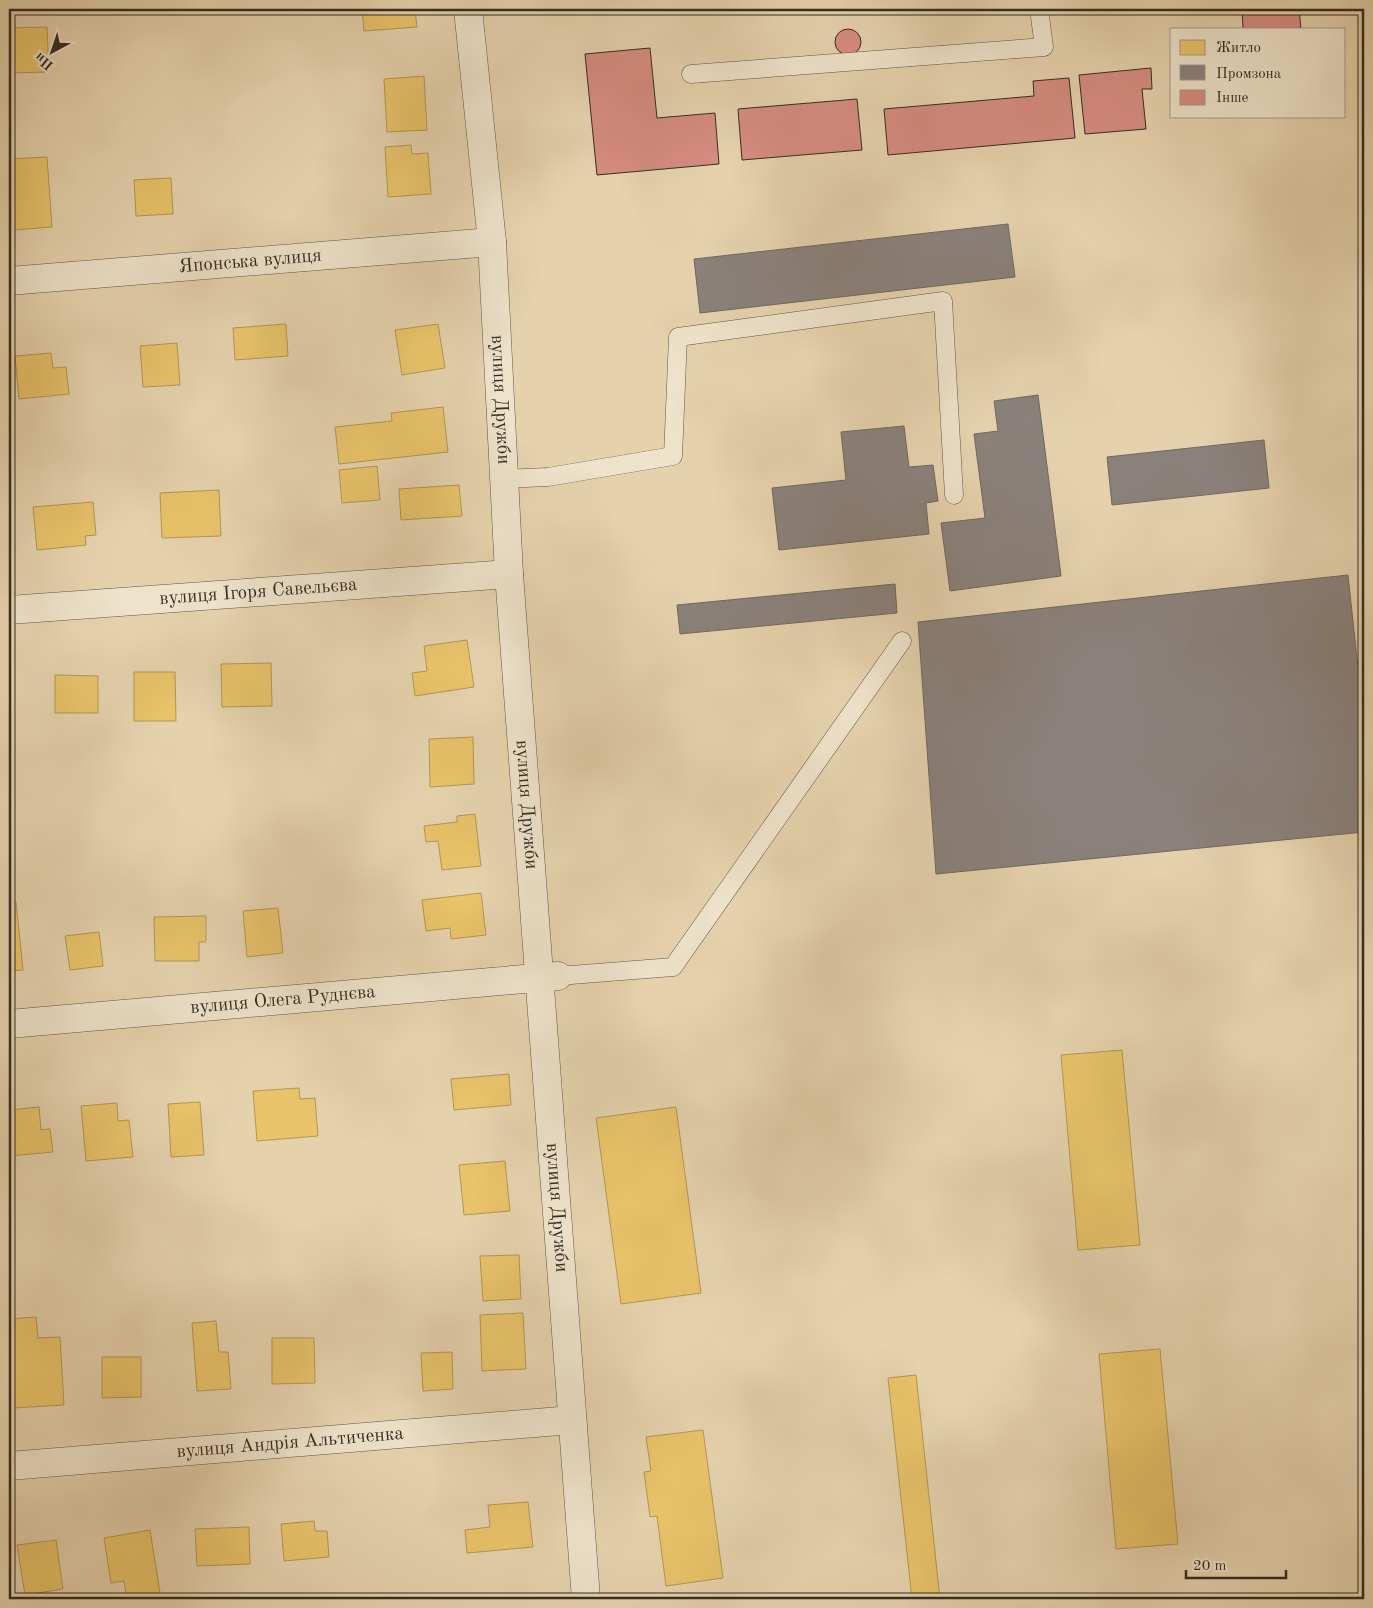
<svg xmlns="http://www.w3.org/2000/svg" width="1373" height="1608" viewBox="0 0 1373 1608" font-family="'Old Standard TT',serif">
<style>
.homes{fill:#e9c46a;stroke:#b39755}
.industry{fill:#8a817c;stroke:#706861}
.building{fill:#d58c81;stroke:#352d23}
.lines{fill:none;stroke-linecap:round;stroke-linejoin:round}
.service-casing{stroke:#615646;stroke-width:19}
.minor-casing{stroke:#615646;stroke-width:29}
.tertiary-casing{stroke:#615646;stroke-width:29}
.service{stroke:#eee2ca;stroke-width:18}
.minor{stroke:#eee2ca;stroke-width:28}
.tertiary{stroke:#eee2ca;stroke-width:28}
.labels{text-anchor:middle;dominant-baseline:central;stroke-width:5;stroke-linejoin:round;paint-order:stroke}
.street-label{font-size:19px;fill:#352d23;stroke:#eee2ca}
</style>
<rect width="100%" height="100%" fill="#e5d2ad"/>
<filter id="stains"><feTurbulence type="fractalNoise" baseFrequency=".004" numOctaves="4"/><feColorMatrix values="0 0 0 0 .2 0 0 0 0 .09 0 0 0 0 .02 0 0 0 .5 -.17"/></filter>
<radialGradient id="worn" r=".72"><stop offset=".6" stop-color="#630" stop-opacity="0"/><stop offset="1" stop-color="#630" stop-opacity=".3"/></radialGradient>
<g class="homes">
<path d="M 362,9 L 415,9 L 417,27 L 364,31 Z"/>
<path d="M 47,27 L 49,72 L 9,73 L 9,28 Z"/>
<path d="M 424,76 L 427,130 L 387,132 L 384,79 Z"/>
<path d="M 411,145 L 412,154 L 428,153 L 431,194 L 388,197 L 385,147 Z"/>
<path d="M 47,157 L 52,227 L 15,230 L 10,159 Z"/>
<path d="M 171,178 L 173,214 L 136,216 L 134,180 Z"/>
<path d="M 286,324 L 288,356 L 235,360 L 233,328 Z"/>
<path d="M 438,324 L 445,368 L 402,375 L 395,330 Z"/>
<path d="M 177,343 L 180,385 L 143,387 L 140,346 Z"/>
<path d="M 51,353 L 53,368 L 66,367 L 69,394 L 19,399 L 15,356 Z"/>
<path d="M 443,407 L 448,452 L 339,464 L 335,427 L 392,421 L 391,413 Z"/>
<path d="M 377,466 L 380,500 L 342,503 L 339,470 Z"/>
<path d="M 459,485 L 462,516 L 401,520 L 399,489 Z"/>
<path d="M 219,490 L 221,536 L 162,538 L 160,493 Z"/>
<path d="M 93,502 L 96,535 L 85,536 L 86,545 L 37,550 L 33,507 Z"/>
<path d="M 467,640 L 474,687 L 415,696 L 412,673 L 427,671 L 424,646 Z"/>
<path d="M 271,663 L 272,706 L 222,707 L 221,664 Z"/>
<path d="M 134,672 L 175,672 L 176,721 L 134,721 Z"/>
<path d="M 55,675 L 98,676 L 98,713 L 55,713 Z"/>
<path d="M 473,737 L 474,784 L 430,787 L 429,739 Z"/>
<path d="M 475,814 L 481,866 L 442,870 L 438,841 L 426,842 L 424,826 L 457,822 L 457,816 Z"/>
<path d="M 481,893 L 486,935 L 451,939 L 450,928 L 426,931 L 422,900 Z"/>
<path d="M 16,902 L 23,970 L 9,971 L 9,903 Z"/>
<path d="M 278,908 L 283,953 L 247,957 L 243,911 Z"/>
<path d="M 206,916 L 206,942 L 199,942 L 199,961 L 155,961 L 154,917 Z"/>
<path d="M 99,932 L 103,966 L 70,970 L 65,936 Z"/>
<path d="M 1122,1050 L 1140,1245 L 1078,1250 L 1061,1055 Z"/>
<path d="M 509,1074 L 511,1105 L 454,1110 L 451,1079 Z"/>
<path d="M 299,1088 L 300,1099 L 315,1098 L 318,1136 L 257,1141 L 253,1091 Z"/>
<path d="M 200,1102 L 204,1155 L 171,1157 L 168,1104 Z"/>
<path d="M 117,1103 L 118,1121 L 129,1120 L 133,1157 L 86,1161 L 81,1106 Z"/>
<path d="M 39,1107 L 41,1130 L 50,1129 L 53,1152 L 9,1156 L 9,1110 Z"/>
<path d="M 676,1107 L 701,1293 L 621,1304 L 596,1118 Z"/>
<path d="M 505,1161 L 510,1211 L 464,1215 L 459,1165 Z"/>
<path d="M 519,1255 L 521,1299 L 483,1301 L 480,1256 Z"/>
<path d="M 523,1313 L 526,1369 L 482,1371 L 480,1315 Z"/>
<path d="M 36,1317 L 38,1338 L 60,1337 L 64,1405 L 13,1408 L 9,1319 Z"/>
<path d="M 216,1321 L 219,1352 L 228,1352 L 231,1389 L 197,1391 L 192,1323 Z"/>
<path d="M 272,1338 L 314,1338 L 315,1383 L 272,1384 Z"/>
<path d="M 1160,1349 L 1178,1544 L 1116,1549 L 1099,1354 Z"/>
<path d="M 452,1352 L 453,1389 L 423,1391 L 421,1353 Z"/>
<path d="M 102,1357 L 141,1357 L 141,1397 L 102,1398 Z"/>
<path d="M 916,1375 L 940,1599 L 912,1599 L 888,1378 Z"/>
<path d="M 703,1430 L 723,1578 L 666,1586 L 657,1516 L 650,1517 L 644,1472 L 651,1471 L 646,1437 Z"/>
<path d="M 528,1502 L 533,1547 L 467,1553 L 465,1530 L 490,1527 L 488,1505 Z"/>
<path d="M 314,1521 L 315,1531 L 327,1531 L 329,1557 L 284,1561 L 281,1524 Z"/>
<path d="M 249,1527 L 250,1564 L 197,1566 L 195,1529 Z"/>
<path d="M 150,1530 L 161,1599 L 127,1599 L 124,1581 L 111,1583 L 104,1538 Z"/>
<path d="M 56,1540 L 63,1589 L 25,1595 L 17,1545 Z"/>
</g>
<g class="industry">
<path d="M 1008,224 L 1015,277 L 700,313 L 694,259 Z"/>
<path d="M 1038,395 L 1061,576 L 950,591 L 941,523 L 985,518 L 974,434 L 998,431 L 994,401 Z"/>
<path d="M 904,426 L 909,467 L 933,465 L 938,501 L 926,503 L 929,534 L 779,550 L 772,488 L 846,480 L 841,432 Z"/>
<path d="M 1264,440 L 1269,488 L 1112,505 L 1107,457 Z"/>
<path d="M 1348,575 L 1364,724 L 1364,832 L 936,874 L 918,622 Z"/>
<path d="M 895,584 L 897,613 L 680,634 L 677,605 Z"/>
</g>
<g class="building">
<path d="M 1077,9 L 1111,9 L 1077,10 Z"/>
<path d="M 1242,9 L 1299,9 L 1301,29 L 1243,29 Z"/>
<circle cx="848" cy="42" r="13"/>
<path d="M 650,48 L 657,118 L 715,113 L 719,164 L 597,175 L 585,54 Z"/>
<path d="M 1151,68 L 1152,89 L 1142,89 L 1146,129 L 1085,134 L 1079,75 Z"/>
<path d="M 1069,78 L 1075,138 L 888,155 L 884,109 L 1034,96 L 1033,81 Z"/>
<path d="M 857,99 L 862,150 L 742,160 L 738,109 Z"/>
</g>
<g class="lines">
<g class="service-casing">
<g id="service">
<path d="M 691,74 L 1044,47 L 1039,9"/>
<path d="M 504,479 L 548,477 L 673,456 L 678,337 L 943,301 L 954,495"/>
<path d="M 558,976 L 673,967 L 902,641"/>
</g>
</g>
<g class="minor-casing">
<g id="minor">
<path id="s1" d="M 9,281 L 492,242"/>
<path id="s2" d="M 9,610 L 509,574"/>
<path id="s3" d="M 9,1024 L 558,976"/>
<path id="s4" d="M 9,1466 L 572,1420"/>
</g>
</g>
<g class="tertiary-casing">
<g id="tertiary">
<path id="s5" d="M 468,9 L 492,242 L 509,574 L 586,1599"/>
</g>
</g>
<use href="#service" class="service"/>
<use href="#minor" class="minor"/>
<use href="#tertiary" class="tertiary"/>
</g>
<g class="labels">
<g class="street-label">
<text stroke="none"><textPath href="#s1" startOffset="242">Японська вулиця</textPath></text>
<text stroke="none"><textPath href="#s5" startOffset="392">вулиця Дружби</textPath></text>
<text stroke="none"><textPath href="#s2" startOffset="250">вулиця Ігоря Савельєва</textPath></text>
<text stroke="none"><textPath href="#s5" startOffset="798">вулиця Дружби</textPath></text>
<text stroke="none"><textPath href="#s3" startOffset="275">вулиця Олега Руднєва</textPath></text>
<text stroke="none"><textPath href="#s5" startOffset="1202">вулиця Дружби</textPath></text>
<text stroke="none"><textPath href="#s4" startOffset="282">вулиця Андрія Альтиченка</textPath></text>
</g>
</g>
<rect width="1373" height="1608" fill="none" stroke="#e5d2ad" stroke-width="30"/>
<rect x="10" y="10" width="1353" height="1588" fill="none" stroke="#352d23" stroke-width="2.5"/>
<rect x="15" y="15" width="1343" height="1578" fill="none" stroke="#352d23"/>
<rect x="1170" y="28" width="175" height="90" fill="#eee2ca" stroke="#a49a87"/>
<rect x="1180" y="40" width="25" height="15" fill="#e9c46a" stroke="#a49a87"/>
<text x="1216" y="52" font-size="15" fill="#352d23">Житло</text>
<rect x="1180" y="65" width="25" height="15" fill="#8a817c" stroke="#a49a87"/>
<text x="1216" y="78" font-size="15" fill="#352d23">Промзона</text>
<rect x="1180" y="90" width="25" height="15" fill="#d58c81" stroke="#a49a87"/>
<text x="1216" y="102" font-size="15" fill="#352d23">Інше</text>
<g transform="translate(52 52) rotate(220)" stroke="#eee2ca" stroke-width="4" paint-order="stroke">
<path d="M0-4L9 19L0 12L-9 19Z" fill="#352d23"/>
<text y="-8" font-size="14" font-weight="bold" text-anchor="middle" fill="#352d23">Пн</text>
</g>
<path d="M1186 1570v8h100v-8" fill="none" stroke="#352d23" stroke-width="2.5"/>
<text x="1193" y="1570" font-size="15" fill="#352d23" stroke="#eee2ca" stroke-width="4" paint-order="stroke">20 m</text>
<rect width="100%" height="100%" filter="url(#stains)"/>
<rect width="100%" height="100%" fill="url(#worn)"/>
</svg>
